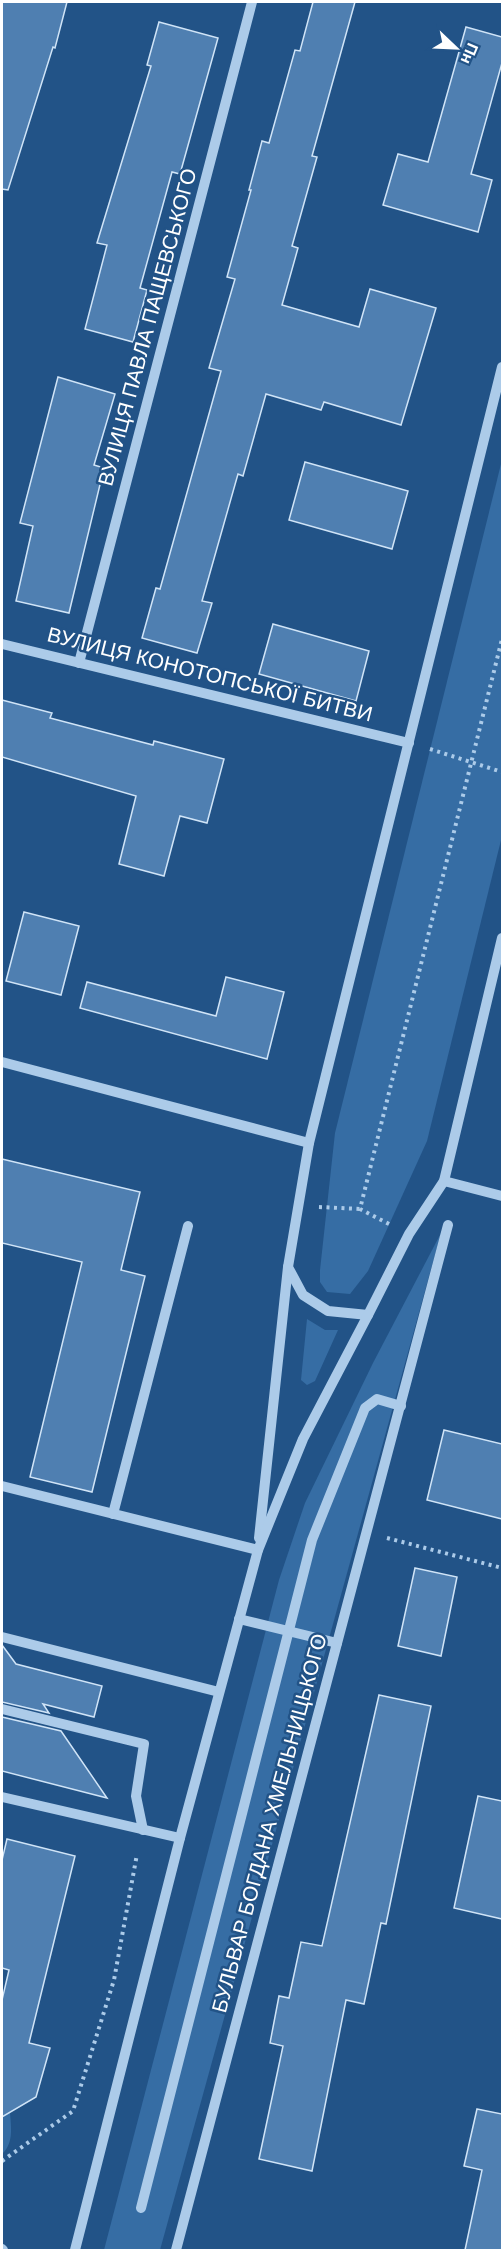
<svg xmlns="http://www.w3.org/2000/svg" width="504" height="2252" viewBox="0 0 504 2252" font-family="Arial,sans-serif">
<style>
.green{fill:#366da4}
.building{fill:#4f7fb1;stroke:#d0e4f7;stroke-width:1.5}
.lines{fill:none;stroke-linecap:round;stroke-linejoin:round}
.path{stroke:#accbe9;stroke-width:4;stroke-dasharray:3 4.5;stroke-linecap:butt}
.minor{stroke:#accbe9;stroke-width:10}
.labels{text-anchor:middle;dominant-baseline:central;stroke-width:5;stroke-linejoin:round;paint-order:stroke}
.street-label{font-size:21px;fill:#fff;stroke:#225387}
</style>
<rect width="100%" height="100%" fill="#225387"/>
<g class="green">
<path d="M 502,460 L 502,836 L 427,1141 L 368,1271 L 350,1294 L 327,1292 L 320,1282 L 320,1270 L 335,1133 Z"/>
<path d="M 441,1233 L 160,2250 L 104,2250 L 279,1580 L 305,1503 L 373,1363 Z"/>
<path d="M 307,1319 L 325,1330 L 338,1330 L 315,1381 L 307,1385 L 301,1380 Z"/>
<path d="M 10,2112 C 11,2128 14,2143 2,2154 L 2,2117 Z"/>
</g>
<g class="building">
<path d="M 2,2 L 67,2 L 55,48 L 53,47 L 8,190 L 2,189 Z"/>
<path d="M 313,2 L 355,2 L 312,156 L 317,157 L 292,246 L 298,248 L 282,305 L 359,327 L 370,289 L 436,308 L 401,425 L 324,402 L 321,410 L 266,394 L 243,476 L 238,474 L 202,601 L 212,603 L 197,653 L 142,638 L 156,588 L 160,589 L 221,371 L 209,368 L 235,279 L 227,277 L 251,190 L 249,190 L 262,141 L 269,143 L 295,50 L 300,51 Z"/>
<path d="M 159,22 L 218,38 L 180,174 L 172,172 L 140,288 L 147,290 L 133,342 L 85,329 L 107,245 L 97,243 L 151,66 L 147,65 Z"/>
<path d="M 466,27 L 502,37 L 502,63 L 471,174 L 492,180 L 478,232 L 383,205 L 398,154 L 428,162 Z"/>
<path d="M 58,377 L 115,394 L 94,465 L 104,468 L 69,613 L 16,601 L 33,526 L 20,523 Z"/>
<path d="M 305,462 L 408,491 L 392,549 L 289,520 Z"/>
<path d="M 273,624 L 369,651 L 356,701 L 259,674 Z"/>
<path d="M 2,700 L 52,713 L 50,718 L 153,745 L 154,741 L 224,759 L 207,823 L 180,816 L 164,876 L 119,864 L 136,796 L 2,757 Z"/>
<path d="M 24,912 L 79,926 L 61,995 L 6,981 Z"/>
<path d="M 226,977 L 284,992 L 267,1059 L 80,1008 L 87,982 L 216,1016 Z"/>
<path d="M 2,1159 L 140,1192 L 121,1270 L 145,1276 L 92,1492 L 30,1477 L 82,1262 L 2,1243 Z"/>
<path d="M 444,1430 L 502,1444 L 502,1519 L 427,1500 Z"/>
<path d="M 415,1568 L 457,1577 L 441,1656 L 398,1646 Z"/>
<path d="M 2,1645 L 16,1664 L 102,1686 L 94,1717 L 43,1704 L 49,1713 L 2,1702 Z"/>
<path d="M 379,1695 L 431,1706 L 386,1924 L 381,1923 L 364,2004 L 346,2000 L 312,2171 L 259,2159 L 283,2046 L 270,2043 L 279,1996 L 289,1998 L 301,1942 L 322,1946 Z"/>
<path d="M 2,1717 L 61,1731 L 107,1798 L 2,1771 Z"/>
<path d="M 478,1796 L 502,1801 L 502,1919 L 454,1908 Z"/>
<path d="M 7,1839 L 75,1856 L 29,2043 L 50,2048 L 36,2097 L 2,2117 L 2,2000 L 9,1970 L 2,1968 L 2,1860 Z"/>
<path d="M 477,2109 L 502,2114 L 502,2250 L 465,2250 L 482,2170 L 464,2166 Z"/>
</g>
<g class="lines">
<g class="path">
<path d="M 430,749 L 502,772"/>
<path d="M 319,1207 L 360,1209"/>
<path d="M 389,1224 L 360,1209 L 502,639"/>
<path d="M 387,1538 L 502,1568"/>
<path d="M 2,2161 L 73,2111 L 114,1980 L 137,1854"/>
</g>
<g class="minor">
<path d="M 502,367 L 309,1143 L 288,1267 L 303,1295 L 328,1311 L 368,1315 L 409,1234 L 444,1181 L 502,938"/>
<path d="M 2,644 L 409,743"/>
<path d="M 79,663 L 252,2"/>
<path d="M 2,1062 L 309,1143"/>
<path d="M 444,1181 L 502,1196"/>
<path d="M 2,1486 L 258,1550"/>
<path d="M 113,1514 L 188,1226"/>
<path d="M 259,1538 L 288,1267"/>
<path d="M 239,1619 L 337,1643"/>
<path d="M 2,1637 L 219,1692"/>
<path d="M 2,1709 L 144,1744 L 136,1796 L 143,1830"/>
<path d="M 2,1797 L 180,1838"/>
<path d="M 141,2208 L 312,1540 L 365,1408 L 377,1399 L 401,1406"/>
<path d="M 2,2249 L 3,2250"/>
<path d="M 75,2250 L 180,1838 L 258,1550 L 303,1439 L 368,1315"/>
<path d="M 176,2250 L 448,1225"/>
</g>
</g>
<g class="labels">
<g class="street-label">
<text transform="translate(147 327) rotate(-75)">ВУЛИЦЯ ПАВЛА ПАЩЕВСЬКОГО</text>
<text transform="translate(210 674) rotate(14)">ВУЛИЦЯ КОНОТОПСЬКОЇ БИТВИ</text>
<text transform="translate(269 1823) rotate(-75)">БУЛЬВАР БОГДАНА ХМЕЛЬНИЦЬКОГО</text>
</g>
</g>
<rect width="504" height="2252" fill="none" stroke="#ffffff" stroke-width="6"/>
<g transform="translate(456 48) rotate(113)" stroke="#225387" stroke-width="4.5" paint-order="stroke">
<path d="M0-4.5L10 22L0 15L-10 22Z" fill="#ffffff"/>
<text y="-9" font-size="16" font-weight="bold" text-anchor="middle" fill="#ffffff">Пн</text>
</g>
</svg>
